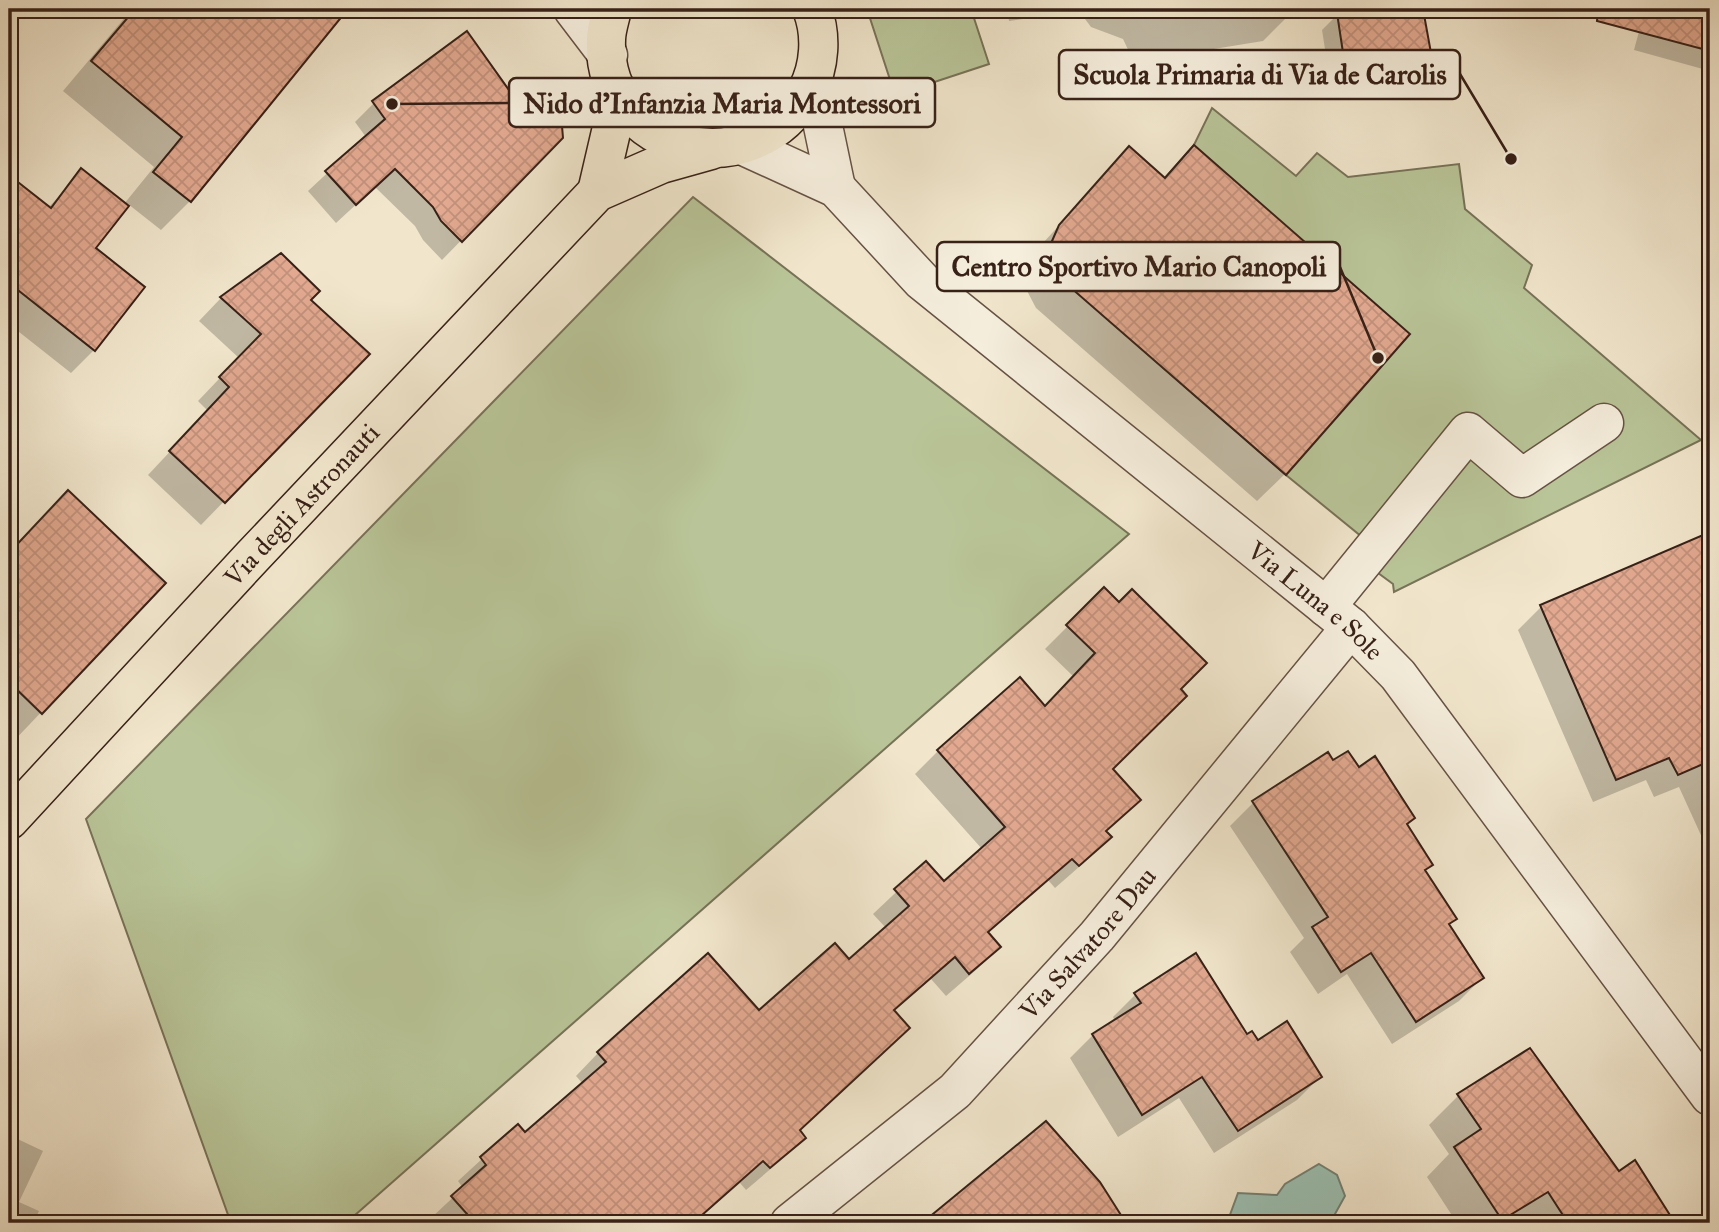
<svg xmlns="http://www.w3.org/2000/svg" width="1719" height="1232" viewBox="0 0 1719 1232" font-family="'IM FELL Great Primer',serif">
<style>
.green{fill:#b9c598;stroke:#787258;stroke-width:2}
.water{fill:#9cc0b2;stroke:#748074;stroke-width:2}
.shadow{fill:#0003}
.building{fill:url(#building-cross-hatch);stroke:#372017;stroke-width:2}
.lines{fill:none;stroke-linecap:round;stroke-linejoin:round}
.minor-casing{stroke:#665244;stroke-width:41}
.major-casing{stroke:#372017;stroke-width:41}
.minor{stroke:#f6efde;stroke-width:38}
.major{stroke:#f1e6cc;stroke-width:38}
.labels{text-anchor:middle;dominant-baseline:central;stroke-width:7;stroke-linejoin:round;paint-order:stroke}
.street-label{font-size:26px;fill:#372017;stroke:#f6efde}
.leader{fill:none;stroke:#372017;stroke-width:2.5}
.callout-dot{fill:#372017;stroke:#f6efde;stroke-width:2.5}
.callout{fill:#f6efde;stroke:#372017;stroke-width:2.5}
.callout-label{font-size:28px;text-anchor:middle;font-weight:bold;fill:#372017}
</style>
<defs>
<pattern id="building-cross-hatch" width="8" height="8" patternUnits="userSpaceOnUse" patternTransform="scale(1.75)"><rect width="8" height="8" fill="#e2a990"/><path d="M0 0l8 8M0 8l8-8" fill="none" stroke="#c2917b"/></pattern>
</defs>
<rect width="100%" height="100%" fill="#f1e6cc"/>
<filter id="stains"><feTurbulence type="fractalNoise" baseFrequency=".00286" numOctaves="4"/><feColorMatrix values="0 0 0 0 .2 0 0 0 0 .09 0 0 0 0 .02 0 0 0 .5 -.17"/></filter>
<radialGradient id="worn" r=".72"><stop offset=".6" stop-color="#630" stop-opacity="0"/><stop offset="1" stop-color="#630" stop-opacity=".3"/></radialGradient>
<g class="green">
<path d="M 867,9 L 971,9 L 989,64 L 895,95 Z"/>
<path d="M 1212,108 L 1296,176 L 1317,153 L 1348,177 L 1459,164 L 1465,209 L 1532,265 L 1524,288 L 1701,440 L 1394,592 L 1393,584 L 1351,553 L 1362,537 L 1286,475 L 1070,286 L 1194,145 Z"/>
<path d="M 693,197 L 1129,534 L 346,1223 L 231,1223 L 86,819 Z"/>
</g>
<path class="water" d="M 1319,1164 L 1337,1175 L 1345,1196 L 1330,1223 L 1227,1223 L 1238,1193 L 1277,1195 L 1285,1184 Z"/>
<g class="shadow">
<path d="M 132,9 L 346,9 L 190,201 L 161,230 L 128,204 L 93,248 L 94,350 L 71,373 L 9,324 L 9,177 L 48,208 L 82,171 L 124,204 L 154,167 L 63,91 Z"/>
<path d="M 1007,9 L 1284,9 L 1286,18 L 1263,41 L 1134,62 L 1123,39 L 1091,27 L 1079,11 L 1009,21 Z"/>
<path d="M 1372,9 L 1422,9 L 1431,64 L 1415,79 L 1332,94 L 1322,30 L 1337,15 Z"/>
<path d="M 1645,9 L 1710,9 L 1710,71 L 1634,50 Z"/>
<path d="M 374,103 L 521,109 L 562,137 L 442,260 L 423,240 L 415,226 L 375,187 L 336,223 L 308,191 L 366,137 L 355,122 Z"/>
<path d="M 1194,148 L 1285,474 L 1257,501 L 1036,308 L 1025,287 L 1025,270 L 1032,255 L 1129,149 L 1164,178 Z"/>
<path d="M 221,298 L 367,354 L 201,525 L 148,475 L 208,411 L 198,401 L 239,358 L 199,321 Z"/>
<path d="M 46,515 L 164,583 L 9,746 L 9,554 Z"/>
<path d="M 1710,534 L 1710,855 L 1679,787 L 1654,797 L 1646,780 L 1593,802 L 1518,630 L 1541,607 Z"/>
<path d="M 1104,590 L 1178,689 L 1111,769 L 1139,800 L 1105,832 L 1109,837 L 1087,860 L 1055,888 L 1048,880 L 987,934 L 999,947 L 976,970 L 946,996 L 931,979 L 893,1012 L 798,1131 L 803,1138 L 780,1161 L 746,1190 L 740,1183 L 694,1223 L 434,1223 L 430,1219 L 463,1188 L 458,1181 L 518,1126 L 524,1134 L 583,1084 L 576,1076 L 598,1053 L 759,1012 L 849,961 L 886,928 L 873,914 L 926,864 L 943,884 L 982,849 L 915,774 L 938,751 L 1044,708 L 1074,677 L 1045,649 Z"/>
<path d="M 1333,762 L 1358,770 L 1413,818 L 1406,826 L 1431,865 L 1424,872 L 1455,919 L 1448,926 L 1482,978 L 1459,1001 L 1392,1044 L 1347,974 L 1318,994 L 1290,952 L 1304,938 L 1230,826 L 1253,803 Z"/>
<path d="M 1136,994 L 1247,1036 L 1320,1077 L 1297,1100 L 1214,1153 L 1179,1098 L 1118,1137 L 1070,1058 L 1093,1035 L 1115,1021 L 1113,1017 Z"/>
<path d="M 1458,1096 L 1619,1173 L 1634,1163 L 1673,1223 L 1457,1223 L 1427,1177 L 1449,1154 L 1429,1125 Z"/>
<path d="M 1046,1124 L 1099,1183 L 1124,1223 L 925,1223 Z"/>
<path d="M 9,1135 L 43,1151 L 19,1202 L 39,1211 L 33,1223 L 9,1223 Z"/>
</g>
<g class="building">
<path d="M 135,9 L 348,9 L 191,202 L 153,172 L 182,137 L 91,61 Z"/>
<path d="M 1362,9 L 1423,9 L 1433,64 L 1347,79 L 1337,13 Z"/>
<path d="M 1598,9 L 1710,9 L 1710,51 L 1597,21 Z"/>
<path d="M 467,31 L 521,107 L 538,91 L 561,114 L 563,138 L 462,242 L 441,221 L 433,207 L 395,169 L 356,205 L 325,171 L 385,119 L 372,101 Z"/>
<path d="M 1194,145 L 1410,334 L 1286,475 L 1063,281 L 1052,259 L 1052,241 L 1059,225 L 1129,146 L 1165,178 Z"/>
<path d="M 81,168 L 129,206 L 96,248 L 145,287 L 95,351 L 9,283 L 9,175 L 51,208 Z"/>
<path d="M 281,253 L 320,291 L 311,300 L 370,354 L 225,503 L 169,451 L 229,387 L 219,377 L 261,334 L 220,297 Z"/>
<path d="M 68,490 L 166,583 L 42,714 L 9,682 L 9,553 Z"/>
<path d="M 1710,532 L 1710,761 L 1678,775 L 1669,758 L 1616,780 L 1540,605 Z"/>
<path d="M 1104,587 L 1119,602 L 1132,589 L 1207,663 L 1181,689 L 1187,696 L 1113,769 L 1141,800 L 1106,831 L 1112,837 L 1079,866 L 1072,859 L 988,932 L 1001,947 L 969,974 L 955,957 L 894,1010 L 910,1028 L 800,1130 L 806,1138 L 770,1168 L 763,1161 L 693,1223 L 475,1223 L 451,1196 L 486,1165 L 480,1157 L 518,1124 L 525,1132 L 606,1062 L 597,1052 L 708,953 L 759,1010 L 835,943 L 849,959 L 909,906 L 894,889 L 926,861 L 944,881 L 1005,827 L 937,750 L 1020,677 L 1045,706 L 1095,653 L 1066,625 Z"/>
<path d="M 1348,751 L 1359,767 L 1375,756 L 1415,818 L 1407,824 L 1433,865 L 1425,870 L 1457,919 L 1449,924 L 1484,978 L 1416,1022 L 1371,953 L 1341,972 L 1312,927 L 1328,917 L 1252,801 L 1328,752 L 1333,760 Z"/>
<path d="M 1196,953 L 1247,1034 L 1252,1031 L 1258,1040 L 1287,1021 L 1322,1077 L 1238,1131 L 1202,1077 L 1142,1115 L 1092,1034 L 1141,1003 L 1134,993 Z"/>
<path d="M 1530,1048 L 1619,1171 L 1635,1160 L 1675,1223 L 1568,1223 L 1548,1192 L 1502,1220 L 1454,1147 L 1481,1129 L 1457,1094 Z"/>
<path d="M 1046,1121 L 1100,1182 L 1126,1223 L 922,1223 Z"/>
</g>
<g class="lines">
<g class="minor-casing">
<g id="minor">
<path d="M 573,9 L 608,55"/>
<path d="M 813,78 L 836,188"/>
<path id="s1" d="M 744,146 L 836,188 L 922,281 L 1351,627 L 1398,675 L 1710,1096"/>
<path d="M 1326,607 L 1468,432 L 1522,478 L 1604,423"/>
<path id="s2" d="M 790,1223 L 955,1091 L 1097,936 L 1351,627"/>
</g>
</g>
<g class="major-casing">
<g id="major">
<path d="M 612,9 C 610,19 606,30 606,40 C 602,153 754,189 807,91 C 820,66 822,35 812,9"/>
<path d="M 597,192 L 620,93"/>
<path id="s3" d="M 9,820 L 252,557 L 597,192 L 661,164 L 711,150"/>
</g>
</g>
<use href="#minor" class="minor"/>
<use href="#major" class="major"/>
</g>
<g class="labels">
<g class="street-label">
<text stroke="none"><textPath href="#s3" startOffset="430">Via degli Astronauti</textPath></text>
<text stroke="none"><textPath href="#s1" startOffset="735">Via Luna e Sole</textPath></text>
<text stroke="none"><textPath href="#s2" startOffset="410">Via Salvatore Dau</textPath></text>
</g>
</g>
<path class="leader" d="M1511 159L1460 74M392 104L509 103M1378 358L1340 267"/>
<g class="callout-dot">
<circle cx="1511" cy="159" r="7"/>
<circle cx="392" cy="104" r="7"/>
<circle cx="1378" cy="358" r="7"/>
</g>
<g class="callout">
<rect x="1059" y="50" width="401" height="49" rx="7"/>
<rect x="509" y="78" width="426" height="49" rx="7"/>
<rect x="937" y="242" width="403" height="49" rx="7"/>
</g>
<g class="callout-label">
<text x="1260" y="84">Scuola Primaria di Via de Carolis</text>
<text x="722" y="113">Nido d'Infanzia Maria Montessori</text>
<text x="1139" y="276">Centro Sportivo Mario Canopoli</text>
</g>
<rect width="1719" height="1232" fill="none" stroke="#f1e6cc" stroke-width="35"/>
<rect x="10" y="10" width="1698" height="1211" fill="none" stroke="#372017" stroke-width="3.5"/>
<rect x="18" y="18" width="1684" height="1197" fill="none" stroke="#372017" stroke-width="2"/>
<rect width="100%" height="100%" filter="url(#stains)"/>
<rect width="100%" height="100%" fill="url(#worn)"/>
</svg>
